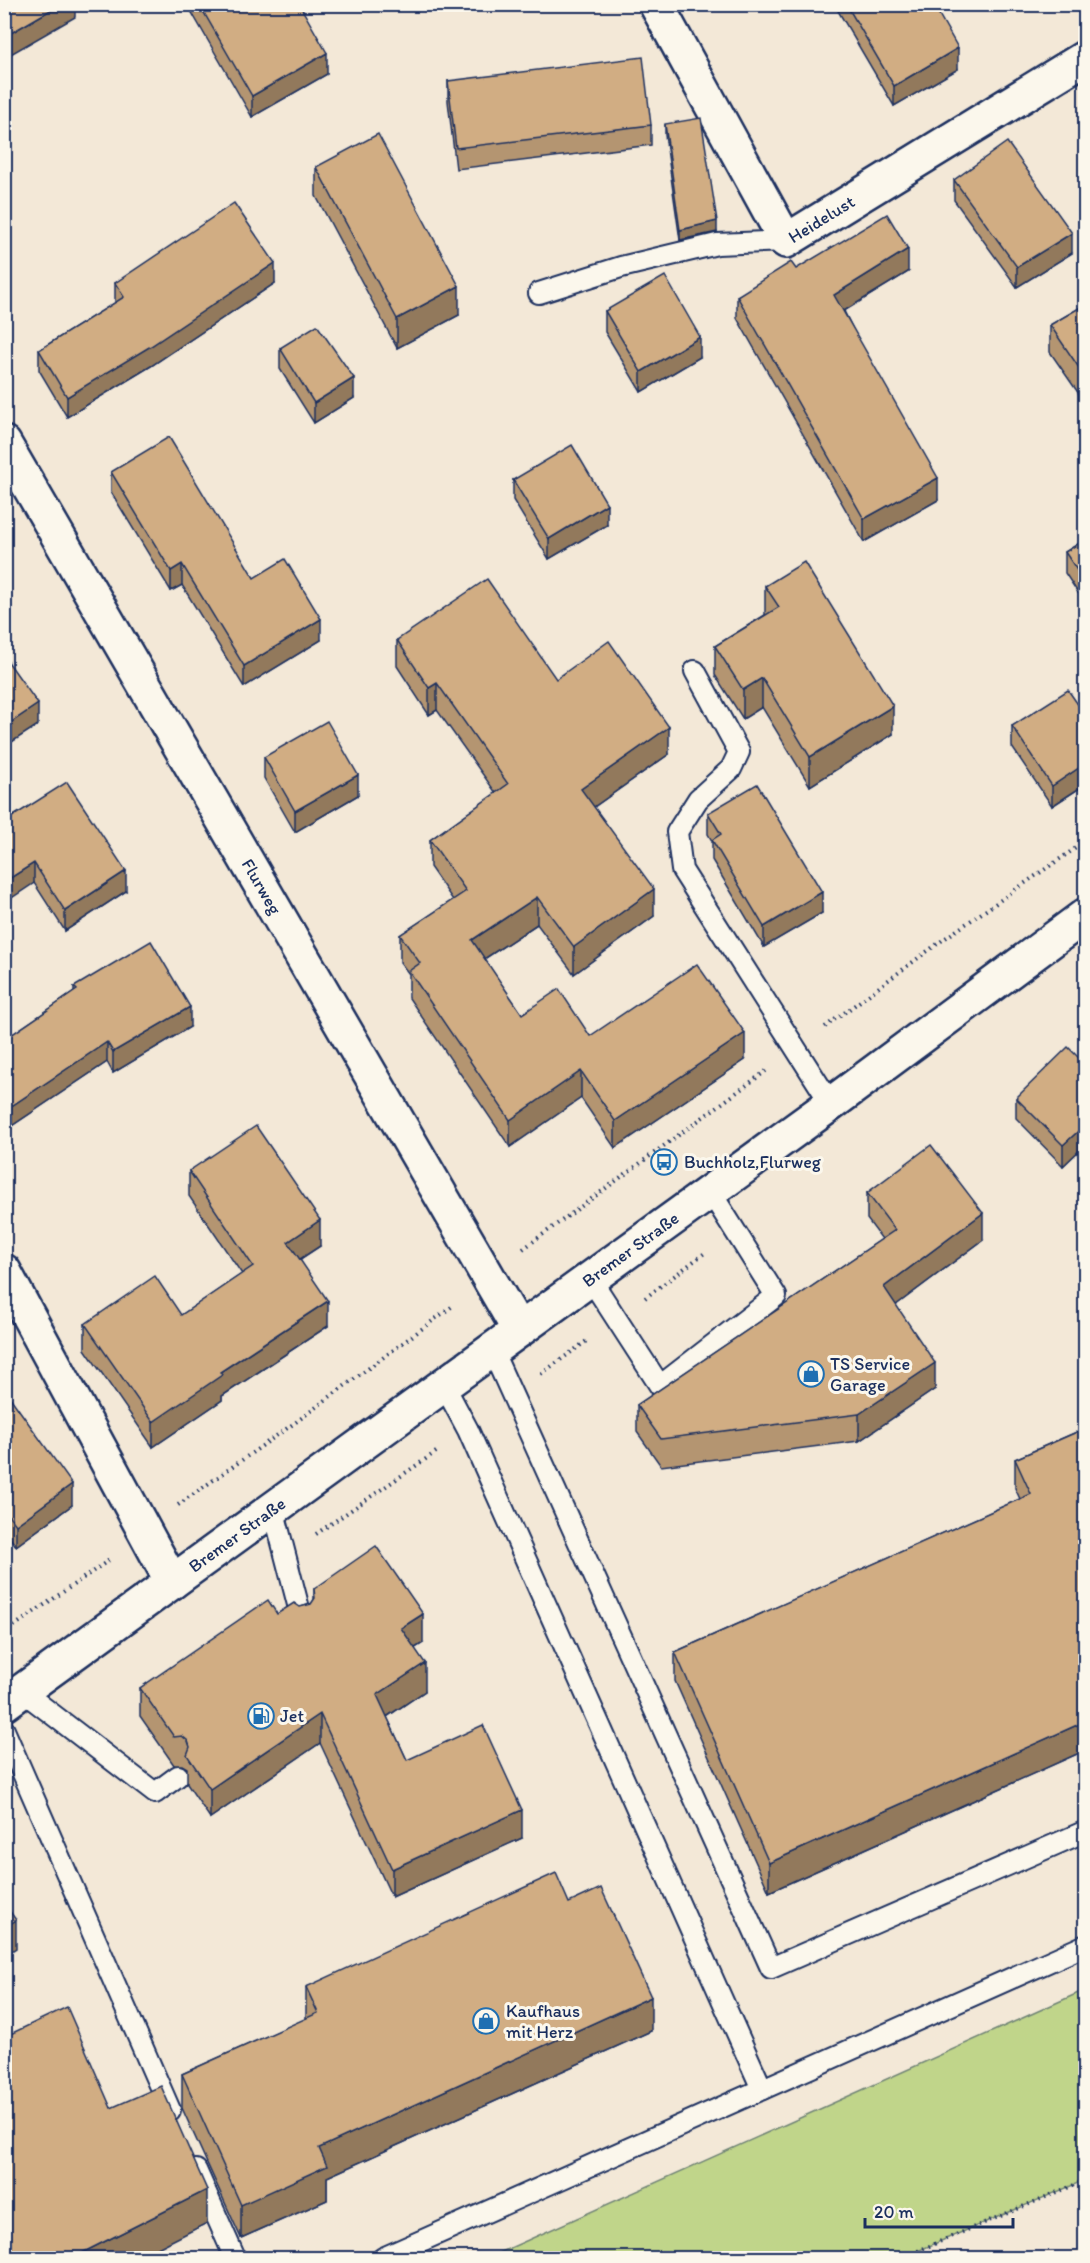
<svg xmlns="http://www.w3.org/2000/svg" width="1090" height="2263" viewBox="0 0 1090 2263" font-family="Itim,sans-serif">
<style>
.green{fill:#c0d58a;stroke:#6e8274;stroke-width:1.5}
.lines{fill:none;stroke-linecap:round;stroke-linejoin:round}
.service-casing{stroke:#1b2f5e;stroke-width:24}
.minor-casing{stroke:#1b2f5e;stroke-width:38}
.tertiary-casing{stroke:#1b2f5e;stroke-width:38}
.path{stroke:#1b2f5e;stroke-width:4;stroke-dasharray:1.5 4.5;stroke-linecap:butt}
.service{stroke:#fbf7ec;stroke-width:20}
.minor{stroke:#fbf7ec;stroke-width:33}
.tertiary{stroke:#fbf7ec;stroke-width:33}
.wall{fill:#b49571;stroke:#1b2f5e;stroke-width:1.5}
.shaded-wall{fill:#92795c;stroke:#1b2f5e;stroke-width:1.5}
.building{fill:#d1ad83;stroke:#1b2f5e;stroke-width:1.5}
.labels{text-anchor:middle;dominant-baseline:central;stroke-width:6;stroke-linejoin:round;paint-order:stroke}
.street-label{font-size:18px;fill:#1b2f5e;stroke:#fbf7ec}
.poi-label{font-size:18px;fill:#1b2f5e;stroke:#fbf7ec;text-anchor:start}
</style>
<rect width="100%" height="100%" fill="#f3e8d7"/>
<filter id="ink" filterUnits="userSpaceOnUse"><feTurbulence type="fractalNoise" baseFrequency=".0167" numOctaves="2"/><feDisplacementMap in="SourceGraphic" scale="12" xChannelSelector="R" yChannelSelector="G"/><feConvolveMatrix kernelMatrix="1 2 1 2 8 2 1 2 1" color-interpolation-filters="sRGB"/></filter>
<g filter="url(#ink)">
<path class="green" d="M 1085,1990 L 1085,2180 L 901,2258 L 488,2258 Z"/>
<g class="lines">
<g class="service-casing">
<g id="service">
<path d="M 539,293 L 621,267 L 717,244 L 786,241"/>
<path d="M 695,671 L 739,752 L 731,769 L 698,799 L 677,832 L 682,870 L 831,1104"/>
<path d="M 590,1278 L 660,1386 L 776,1296 L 710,1191"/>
<path d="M 492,1350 L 771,1968 L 1086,1831"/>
<path d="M 444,1385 L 468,1430 L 762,2089"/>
<path d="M 273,1508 L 303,1624"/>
<path d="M 22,1691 L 155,1793 L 178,1776"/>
<path d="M 4,1730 L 170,2110"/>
<path d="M 196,2170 L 235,2258"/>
<path d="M 383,2258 L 1086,1945"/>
</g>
</g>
<g class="minor-casing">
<g id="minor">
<path id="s1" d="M 656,4 L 786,241 L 1086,57"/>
<path id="s2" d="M 4,443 L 519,1330"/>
<path d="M 4,1271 L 172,1582"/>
</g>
</g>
<g class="tertiary-casing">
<g id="tertiary">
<path id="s3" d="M 4,1704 L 831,1104 L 1086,915"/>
</g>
</g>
<g class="path">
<path d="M 825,1027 L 944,939 L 1086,841"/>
<path d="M 523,1249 L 766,1071"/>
<path d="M 645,1298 L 706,1252"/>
<path d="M 541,1374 L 588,1340"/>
<path d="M 178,1505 L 296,1422 L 454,1305"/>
<path d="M 316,1534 L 439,1450"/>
<path d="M 4,1633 L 112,1558"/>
<path d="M 901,2258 L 1086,2180"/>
</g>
<use href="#service" class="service"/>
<use href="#minor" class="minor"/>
<use href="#tertiary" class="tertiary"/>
</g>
<g class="wall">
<path d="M 187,4 L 299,4 L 327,74 L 252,117 Z"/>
<path d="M 834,4 L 933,4 L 958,69 L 894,106 Z"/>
<path d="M 448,81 L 651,125 L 651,145 L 456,169 L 448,101 Z"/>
<path d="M 665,124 L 717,232 L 680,240 L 665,135 Z"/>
<path d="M 316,167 L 459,315 L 397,348 L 316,196 Z"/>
<path d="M 954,180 L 1072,253 L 1017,287 L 954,200 Z"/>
<path d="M 796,269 L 908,272 L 844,311 L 938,500 L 864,542 L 737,318 L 737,296 Z"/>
<path d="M 115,283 L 275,283 L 151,366 L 67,417 L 39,370 L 39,350 L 115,303 Z"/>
<path d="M 1086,304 L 1086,404 L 1050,352 L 1050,325 Z"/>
<path d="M 605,311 L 700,357 L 641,392 L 605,332 Z"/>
<path d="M 280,348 L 354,398 L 314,423 L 280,369 Z"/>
<path d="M 111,472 L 254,578 L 321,640 L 244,687 L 182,585 L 171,591 L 111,492 Z"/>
<path d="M 513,480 L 607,525 L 549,559 L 513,500 Z"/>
<path d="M 1086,539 L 1086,605 L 1065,573 L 1065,552 Z"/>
<path d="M 765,586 L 893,734 L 810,786 L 762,707 L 743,719 L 715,675 L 715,646 L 765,615 Z"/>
<path d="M 397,640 L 556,679 L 669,754 L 594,807 L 654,916 L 574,974 L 537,924 L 484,959 L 522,1014 L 590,1036 L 745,1060 L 615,1148 L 581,1098 L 510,1147 L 409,998 L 409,974 L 400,962 L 400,935 L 453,900 L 430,867 L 430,840 L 496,793 L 437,710 L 429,715 L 397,666 Z"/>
<path d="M 1086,716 L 1086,784 L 1052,806 L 1012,747 L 1012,726 Z"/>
<path d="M 264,757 L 358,795 L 295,832 L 264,778 Z"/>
<path d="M 708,813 L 822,913 L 764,947 L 712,860 L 712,841 L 708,834 Z"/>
<path d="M 4,822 L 126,891 L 65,931 L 34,883 Z"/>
<path d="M 74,987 L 190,1027 L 113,1073 L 107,1062 L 4,1131 L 4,1040 L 74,992 Z"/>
<path d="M 1086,1065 L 1086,1144 L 1063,1166 L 1016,1118 L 1016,1098 Z"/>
<path d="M 189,1171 L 320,1246 L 300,1259 L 328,1326 L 222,1396 L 222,1400 L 153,1447 L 85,1349 L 85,1324 L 181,1315 L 242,1274 L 189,1196 Z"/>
<path d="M 867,1193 L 983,1240 L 896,1305 L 935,1389 L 859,1441 L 661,1466 L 637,1432 L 637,1405 L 882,1239 L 867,1219 Z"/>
<path d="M 4,1370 L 9,1395 L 72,1505 L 16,1546 L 4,1530 Z"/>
<path d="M 1086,1428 L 1086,1750 L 769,1892 L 675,1681 L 675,1652 L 1020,1499 L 1015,1488 L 1015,1459 Z"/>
<path d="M 314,1589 L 423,1643 L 415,1648 L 425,1691 L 387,1717 L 407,1760 L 522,1838 L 392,1897 L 320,1743 L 210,1818 L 187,1784 L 187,1768 L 182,1765 L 174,1765 L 140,1716 L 140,1688 L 277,1614 L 311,1604 L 314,1600 Z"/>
<path d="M 569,1903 L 651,2031 L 327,2177 L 327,2200 L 241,2238 L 182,2108 L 182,2074 L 306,2019 L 306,1987 Z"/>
</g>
<g class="shaded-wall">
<path d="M 61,4 L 75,4 L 75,17 L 4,58 L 4,37 Z"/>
<path d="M 958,48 L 958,69 L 894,106 L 894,86 Z"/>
<path d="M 327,53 L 327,74 L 252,117 L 252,96 Z"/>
<path d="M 717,221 L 717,232 L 680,240 L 680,230 Z"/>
<path d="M 1072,233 L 1072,253 L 1017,287 L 1017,267 Z"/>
<path d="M 908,249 L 908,272 L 834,317 L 834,295 Z"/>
<path d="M 275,263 L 275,283 L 151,366 L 67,417 L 67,397 Z"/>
<path d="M 459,286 L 459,315 L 397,348 L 397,319 Z"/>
<path d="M 700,337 L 700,357 L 641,392 L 641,372 Z"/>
<path d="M 354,378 L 354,398 L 314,423 L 314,403 Z"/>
<path d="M 938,478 L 938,500 L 864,542 L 864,519 Z"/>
<path d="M 607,504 L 607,525 L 549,559 L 549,539 Z"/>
<path d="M 182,564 L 182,585 L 171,591 L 171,571 Z"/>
<path d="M 321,619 L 321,640 L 244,687 L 244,666 Z"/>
<path d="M 762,678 L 762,707 L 743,719 L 743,690 Z"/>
<path d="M 437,683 L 437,710 L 429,715 L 429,688 Z"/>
<path d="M 38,704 L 38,725 L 4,747 L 4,727 Z"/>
<path d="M 893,706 L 893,734 L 810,786 L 810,757 Z"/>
<path d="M 669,727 L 669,754 L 581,816 L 581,789 Z"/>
<path d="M 1086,763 L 1086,784 L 1052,806 L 1052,786 Z"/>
<path d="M 358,775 L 358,795 L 295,832 L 295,811 Z"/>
<path d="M 34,863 L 34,883 L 4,903 L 4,882 Z"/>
<path d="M 126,871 L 126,891 L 65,931 L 65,911 Z"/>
<path d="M 654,889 L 654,916 L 574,974 L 574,947 Z"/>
<path d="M 822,892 L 822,913 L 764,947 L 764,927 Z"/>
<path d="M 537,897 L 537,924 L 472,967 L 472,940 Z"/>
<path d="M 190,1007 L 190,1027 L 113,1073 L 113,1052 Z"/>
<path d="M 745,1033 L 745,1060 L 615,1148 L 615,1121 Z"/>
<path d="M 107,1042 L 107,1062 L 4,1131 L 4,1111 Z"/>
<path d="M 581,1071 L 581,1098 L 510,1147 L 510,1120 Z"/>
<path d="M 1086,1124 L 1086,1144 L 1063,1166 L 1063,1145 Z"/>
<path d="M 983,1213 L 983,1240 L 884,1314 L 884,1287 Z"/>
<path d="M 320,1220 L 320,1246 L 288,1267 L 288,1242 Z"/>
<path d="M 328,1301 L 328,1326 L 222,1396 L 222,1400 L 153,1447 L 153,1422 L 220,1372 Z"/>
<path d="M 935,1363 L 935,1389 L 859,1441 L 859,1414 Z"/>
<path d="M 9,1376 L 9,1396 L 4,1400 L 4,1380 Z"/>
<path d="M 72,1484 L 72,1505 L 16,1546 L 16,1525 Z"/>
<path d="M 423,1614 L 423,1643 L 401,1657 L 401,1628 Z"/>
<path d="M 425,1663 L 425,1691 L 377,1723 L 377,1695 Z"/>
<path d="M 320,1714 L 320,1743 L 210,1818 L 210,1789 Z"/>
<path d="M 1086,1721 L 1086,1750 L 769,1892 L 769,1863 Z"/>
<path d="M 522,1810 L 522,1838 L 392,1897 L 392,1869 Z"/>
<path d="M 5,1850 L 5,1879 L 4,1879 L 4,1851 Z"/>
<path d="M 16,1920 L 16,1948 L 4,1956 L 4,1928 Z"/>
<path d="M 651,1997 L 651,2031 L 327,2177 L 327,2200 L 241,2238 L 241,2205 L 319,2148 Z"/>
<path d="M 207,2190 L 207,2223 L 136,2259 L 70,2259 Z"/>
</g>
<g class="building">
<path d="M 4,4 L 61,4 L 4,37 Z"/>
<path d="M 199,4 L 299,4 L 327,53 L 252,96 Z"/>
<path d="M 846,4 L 933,4 L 958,48 L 894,86 Z"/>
<path d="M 643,57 L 651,125 L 456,148 L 448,81 Z"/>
<path d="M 701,118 L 717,221 L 680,230 L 665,124 Z"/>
<path d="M 378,134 L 459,286 L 397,319 L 316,167 Z"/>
<path d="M 1007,142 L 1072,233 L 1017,267 L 954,180 Z"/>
<path d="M 234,203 L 275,263 L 151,346 L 67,397 L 39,350 L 124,297 L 115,283 Z"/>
<path d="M 887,214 L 908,249 L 834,295 L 938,478 L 864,519 L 737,296 L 791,262 L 796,269 Z"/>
<path d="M 665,276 L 700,337 L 641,372 L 605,311 Z"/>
<path d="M 1086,304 L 1086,378 L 1050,325 Z"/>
<path d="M 317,325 L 354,378 L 314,403 L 280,348 Z"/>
<path d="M 169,437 L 254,578 L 285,559 L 321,619 L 244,666 L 182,564 L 171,571 L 111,472 Z"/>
<path d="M 572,445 L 607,504 L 549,539 L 513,480 Z"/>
<path d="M 1086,539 L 1086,584 L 1065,552 Z"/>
<path d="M 804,562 L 893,706 L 810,757 L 762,678 L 743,690 L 715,646 L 779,607 L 765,586 Z"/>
<path d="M 487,579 L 556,679 L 609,641 L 669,727 L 581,789 L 654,889 L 574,947 L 537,897 L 472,940 L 522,1014 L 559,989 L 590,1036 L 697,964 L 745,1033 L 615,1121 L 581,1071 L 510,1120 L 409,971 L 420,963 L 400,935 L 466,891 L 430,840 L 508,784 L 437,683 L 429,688 L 397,640 Z"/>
<path d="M 4,656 L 38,704 L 4,727 Z"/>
<path d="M 1068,690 L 1086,716 L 1086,763 L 1052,786 L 1012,726 Z"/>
<path d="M 327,721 L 358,775 L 295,811 L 264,757 Z"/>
<path d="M 67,782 L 126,871 L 65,911 L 34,863 L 4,882 L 4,822 Z"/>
<path d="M 757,784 L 822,892 L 764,927 L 712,840 L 721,834 L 708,813 Z"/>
<path d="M 151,941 L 190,1007 L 113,1052 L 107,1042 L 4,1111 L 4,1040 L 77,990 L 74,987 Z"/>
<path d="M 1068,1047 L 1086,1065 L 1086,1124 L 1063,1145 L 1016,1098 Z"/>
<path d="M 256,1126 L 320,1220 L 288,1242 L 328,1301 L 220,1372 L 222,1375 L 153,1422 L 85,1324 L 155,1276 L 181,1315 L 253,1266 L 189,1171 Z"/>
<path d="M 931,1145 L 983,1213 L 884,1287 L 935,1363 L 859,1414 L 661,1439 L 637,1405 L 895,1230 L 867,1193 Z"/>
<path d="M 4,1370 L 9,1376 L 4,1380 Z"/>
<path d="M 4,1389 L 72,1484 L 16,1525 L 4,1509 Z"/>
<path d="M 1086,1428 L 1086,1721 L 769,1863 L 675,1652 L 1031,1494 L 1015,1459 Z"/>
<path d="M 376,1546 L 423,1614 L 401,1628 L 425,1663 L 377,1695 L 407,1760 L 483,1725 L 522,1810 L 392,1869 L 320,1714 L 210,1789 L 187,1755 L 190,1747 L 188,1741 L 182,1736 L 174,1737 L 140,1688 L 268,1600 L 277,1614 L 294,1603 L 300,1607 L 311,1604 L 315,1598 L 314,1589 Z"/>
<path d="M 556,1873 L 569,1903 L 601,1888 L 651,1997 L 319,2148 L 327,2166 L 241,2205 L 182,2074 L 318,2013 L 306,1987 Z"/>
<path d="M 4,1903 L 16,1920 L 4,1928 Z"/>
<path d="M 67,2007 L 111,2108 L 161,2086 L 207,2190 L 70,2259 L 4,2259 L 4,2037 Z"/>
</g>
</g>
<defs>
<g id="bus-ring" transform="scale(1.35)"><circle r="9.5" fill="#fbf7ec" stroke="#1f6fb2" stroke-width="1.5"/><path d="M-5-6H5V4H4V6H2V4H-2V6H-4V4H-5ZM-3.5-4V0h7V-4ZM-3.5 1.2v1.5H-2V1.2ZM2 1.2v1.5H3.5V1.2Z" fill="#1f6fb2"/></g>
<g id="shop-ring" transform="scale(1.35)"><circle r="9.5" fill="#fbf7ec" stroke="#1f6fb2" stroke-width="1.5"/><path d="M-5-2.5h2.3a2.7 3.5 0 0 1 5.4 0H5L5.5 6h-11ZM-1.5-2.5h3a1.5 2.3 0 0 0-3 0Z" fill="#1f6fb2"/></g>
<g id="fuel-ring" transform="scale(1.35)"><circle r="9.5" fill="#fbf7ec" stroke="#1f6fb2" stroke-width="1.5"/><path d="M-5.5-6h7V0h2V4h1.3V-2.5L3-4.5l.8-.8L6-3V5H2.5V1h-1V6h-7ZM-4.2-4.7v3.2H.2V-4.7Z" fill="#1f6fb2"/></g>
</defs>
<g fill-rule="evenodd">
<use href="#bus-ring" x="664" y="1162"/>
<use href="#shop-ring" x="811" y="1374"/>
<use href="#fuel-ring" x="261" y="1716"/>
<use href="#shop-ring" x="486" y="2021"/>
</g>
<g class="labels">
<g class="street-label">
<text stroke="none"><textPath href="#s1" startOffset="312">Heidelust</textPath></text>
<text stroke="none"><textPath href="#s2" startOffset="513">Flurweg</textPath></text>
<text stroke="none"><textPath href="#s3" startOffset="774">Bremer Straße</textPath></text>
<text stroke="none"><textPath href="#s3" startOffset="288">Bremer Straße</textPath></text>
</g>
<g class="poi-label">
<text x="684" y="1162">Buchholz,Flurweg</text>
<text x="830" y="1364">TS Service<tspan x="830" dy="21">Garage</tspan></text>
<text x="280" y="1716">Jet</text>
<text x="506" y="2011">Kaufhaus<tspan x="506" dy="21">mit Herz</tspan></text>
</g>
</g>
<rect width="1090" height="2263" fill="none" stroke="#fbf7ec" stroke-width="24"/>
<rect x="12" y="12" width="1066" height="2239" fill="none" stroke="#1b2f5e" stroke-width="2" filter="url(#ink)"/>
<path d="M865 2218v9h148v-9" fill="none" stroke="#1b2f5e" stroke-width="3"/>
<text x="874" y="2218" font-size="18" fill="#1b2f5e" stroke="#fbf7ec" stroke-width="4.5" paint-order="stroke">20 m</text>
</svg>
